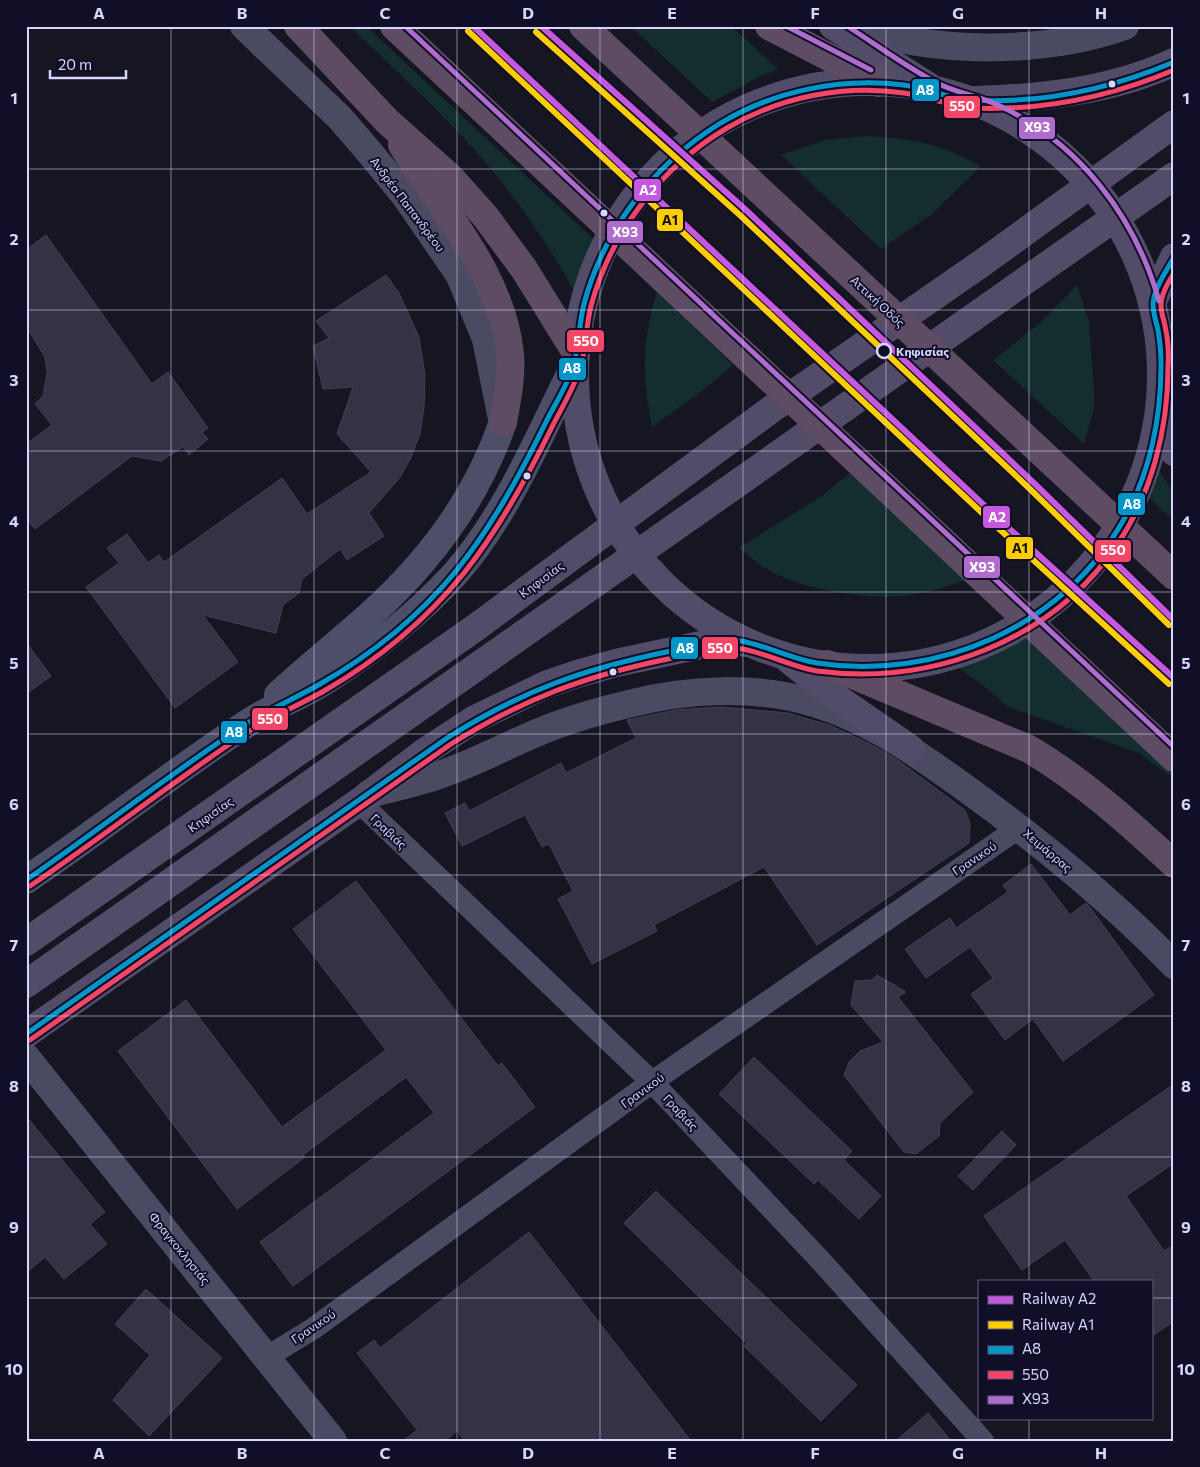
<svg xmlns="http://www.w3.org/2000/svg" width="1200" height="1467" viewBox="0 0 1200 1467" font-family="Commissioner,sans-serif">
<style>
.green{fill:#132e2c}
.building{fill:#343345;stroke:#424056}
.lines{fill:none;stroke-linecap:round;stroke-linejoin:round}
.minor{stroke:#4a4b63;stroke-width:22}
.tertiary{stroke:#4a4b63;stroke-width:28}
.secondary{stroke:#4d4f69;stroke-width:28}
.primary{stroke:#524c68;stroke-width:28}
.motorway{stroke:#5d4c64;stroke-width:28}
.bus-1-casing{stroke:#110f28;stroke-width:9}
.bus-2-casing{stroke:#110f28;stroke-width:9}
.bus-3-casing{stroke:#110f28;stroke-width:9}
.bus-1{stroke:#0095c8;stroke-width:5}
.bus-2{stroke:#f34667;stroke-width:5}
.bus-3{stroke:#b06ccc;stroke-width:5}
.rail-1-casing{stroke:#110f28;stroke-width:10}
.rail-2-casing{stroke:#110f28;stroke-width:10}
.rail-1{stroke:#c558de;stroke-width:6}
.rail-2{stroke:#ffcd00;stroke-width:6}
.grid{fill:none;stroke:#d7d6ff;stroke-width:1;stroke-opacity:0.55}
.bus-dot{fill:#d7d6ff;stroke:#110f28;stroke-width:2}
.stop-dot{fill:#110f28;stroke:#d7d6ff;stroke-width:2.5}
.labels{text-anchor:middle;dominant-baseline:central;stroke-width:4;stroke-linejoin:round;paint-order:stroke}
.street-label{font-size:12px;fill:#d7d6ff;stroke:#110f28}
.stop-label{font-size:12px;font-weight:bold;fill:#d7d6ff;stroke:#110f28;text-anchor:start}
.line-badge{stroke:#110f28;stroke-width:2}
.badge-label{font-size:14px;text-anchor:middle;font-weight:bold;fill:#fff}
.pale-badge-label{font-size:14px;text-anchor:middle;font-weight:bold;fill:#111}
.neatline{fill:none;stroke:#d7d6ff;stroke-width:2}
.grid-label{font-size:16px;text-anchor:middle;font-weight:bold;fill:#d7d6ff}
</style>
<rect width="100%" height="100%" fill="#161522"/>
<g class="green">
<path d="M 350,26 L 366,26 L 601,246 L 580,302 C 552,249 519,201 479,155 C 440,110 393,69 350,26 Z"/>
<path d="M 630,26 L 731,26 L 778,69 L 759,77 L 712,102 Z"/>
<path d="M 867,136 C 915,139 938,143 981,166 L 932,214 L 881,249 L 781,155 L 825,140 Z"/>
<path d="M 1077,285 L 1089,322 L 1095,404 L 1084,444 L 993,360 L 1040,323 Z"/>
<path d="M 657,292 L 733,365 L 706,388 L 652,427 C 642,375 641,344 657,292 Z"/>
<path d="M 1152,460 L 1174,493 L 1174,521 L 1141,490 Z"/>
<path d="M 850,473 L 966,580 C 947,587 929,592 910,595 C 872,601 803,590 770,571 C 759,565 749,556 739,548 L 820,497 Z"/>
<path d="M 1021,630 L 1174,775 L 1174,779 L 1139,753 L 1008,707 L 985,687 L 952,663 Z"/>
</g>
<g class="building">
<path d="M 46,235 L 152,384 L 168,372 L 208,428 L 202,432 L 208,439 L 189,455 L 183,447 L 161,461 L 132,456 L 35,529 L 26,518 L 26,444 L 52,425 L 35,404 L 43,396 L 47,373 L 45,357 L 26,326 L 26,250 Z"/>
<path d="M 386,275 L 399,293 L 419,337 L 425,375 L 424,407 L 420,434 L 411,457 L 401,476 L 369,513 L 384,536 L 347,560 L 340,549 L 302,579 L 299,593 L 283,605 L 276,633 L 203,615 L 238,662 L 175,708 L 86,587 L 119,563 L 107,548 L 127,534 L 148,563 L 159,555 L 164,562 L 282,478 L 307,514 L 371,472 L 337,434 L 353,387 L 323,389 L 313,346 L 329,338 L 316,321 Z"/>
<path d="M 26,642 L 51,676 L 26,694 Z"/>
<path d="M 721,707 L 788,713 L 829,725 L 868,743 L 895,758 L 965,810 L 970,823 L 969,843 L 817,945 L 764,867 L 654,925 L 657,931 L 592,964 L 558,899 L 573,891 L 549,844 L 542,847 L 525,815 L 462,846 L 445,813 L 465,803 L 469,811 L 561,763 L 566,773 L 636,738 L 627,720 L 676,710 Z"/>
<path d="M 1031,864 L 1070,915 L 1086,903 L 1089,906 L 1154,995 L 1063,1061 L 1033,1019 L 1005,1040 L 971,994 L 993,978 L 970,947 L 926,978 L 905,949 L 950,918 L 956,928 L 1008,892 L 1003,885 Z"/>
<path d="M 356,881 L 498,1066 L 502,1063 L 535,1107 L 293,1286 L 260,1242 L 434,1113 L 406,1077 L 303,1155 L 305,1157 L 237,1209 L 118,1051 L 186,1000 L 282,1127 L 386,1050 L 293,929 Z"/>
<path d="M 877,975 L 906,992 L 898,997 L 973,1092 L 940,1123 L 939,1136 L 916,1154 L 904,1152 L 844,1075 L 849,1062 L 860,1051 L 883,1042 L 851,1005 L 855,981 L 872,980 Z"/>
<path d="M 754,1057 L 852,1151 L 844,1160 L 881,1196 L 859,1219 L 818,1180 L 814,1184 L 719,1094 Z"/>
<path d="M 1174,1084 L 1174,1163 L 1126,1196 L 1164,1251 L 1174,1245 L 1174,1321 L 1151,1337 L 1151,1281 L 1094,1281 L 1065,1240 L 1022,1270 L 984,1216 Z"/>
<path d="M 26,1116 L 105,1212 L 90,1224 L 107,1244 L 64,1279 L 45,1257 L 26,1273 Z"/>
<path d="M 1002,1131 L 1016,1145 L 973,1190 L 958,1176 Z"/>
<path d="M 656,1191 L 857,1385 L 821,1421 L 744,1346 L 747,1344 L 624,1223 Z"/>
<path d="M 529,1232 L 691,1441 L 465,1441 L 457,1431 L 445,1441 L 403,1441 L 417,1430 L 357,1353 L 374,1340 L 380,1348 Z"/>
<path d="M 146,1289 L 222,1358 L 149,1436 L 113,1400 L 150,1355 L 115,1324 Z"/>
<path d="M 928,1413 L 951,1441 L 896,1441 Z"/>
</g>
<g class="lines">
<g class="minor">
<path d="M 359,802 L 652,1082 L 821,1261 L 983,1441"/>
<path d="M 267,1357 L 314,1328 L 652,1082 L 1020,827"/>
</g>
<g class="tertiary">
<path d="M 244,26 L 340,118 L 370,153 L 406,197 L 459,274 L 486,339 L 502,419"/>
<path d="M 855,26 C 935,55 1044,54 1125,26"/>
<path d="M 369,794 C 388,789 408,785 427,779 C 471,766 511,742 554,726 C 578,717 603,710 628,704 C 687,689 755,685 814,703 C 871,720 921,756 968,790 C 1041,843 1111,900 1174,965"/>
<path d="M 26,1057 L 333,1441"/>
</g>
<g class="secondary">
<path d="M 278,695 C 308,667 340,642 370,615 C 430,561 477,498 503,422"/>
<path d="M 26,880 C 102,829 174,771 251,721 C 274,706 302,696 325,681 C 372,651 417,615 454,575 C 506,517 540,434 575,364"/>
</g>
<g class="primary">
<path d="M 833,26 L 927,85"/>
<circle cx="868" cy="375" r="293"/>
<path d="M 975,100 C 1043,98 1112,91 1174,62"/>
<path d="M 1152,303 L 1174,257"/>
<path d="M 1158,422 L 1174,452"/>
<path d="M 788,659 L 837,698 L 911,749"/>
<path d="M 26,942 L 475,628 L 773,408 L 982,263 L 1174,124"/>
<path d="M 26,984 L 1174,176"/>
<path d="M 26,1034 L 359,802 L 423,753 L 475,719 L 545,685 L 577,674 L 616,663 L 724,640 L 746,643"/>
</g>
<g class="motorway">
<path d="M 298,26 L 387,121 L 451,178 L 485,216 L 524,269 L 576,353"/>
<path d="M 394,26 L 1174,758"/>
<path d="M 583,26 L 1174,576"/>
<path d="M 769,26 L 879,83"/>
<path d="M 402,145 C 442,211 502,274 510,354 C 512,376 507,400 503,422"/>
<path d="M 827,664 L 1029,749 C 1083,781 1128,822 1174,864"/>
</g>
<g class="bus-1-casing">
<g id="bus-1">
<path d="M 26,880 C 100,829 171,773 246,724 C 270,709 296,698 320,684 C 371,655 419,616 456,571 C 493,525 521,473 547,420 C 555,404 565,389 571,372 C 580,350 578,327 584,304 C 604,229 653,165 719,124 C 773,91 841,77 904,85 C 927,88 948,99 971,100 C 1041,104 1110,89 1174,62"/>
<path d="M 26,1034 L 447,738 C 523,690 583,669 671,651 C 688,648 705,642 722,640 C 754,638 785,658 817,663 C 937,681 1064,627 1124,519 C 1150,473 1161,418 1161,366 C 1161,354 1160,341 1158,330 C 1156,321 1153,313 1153,304 C 1154,288 1166,272 1174,257"/>
</g>
</g>
<g class="bus-2-casing">
<g id="bus-2">
<path d="M 30,886 C 104,836 175,780 249,731 C 273,716 299,705 324,691 C 376,661 426,620 464,573 C 499,529 526,480 551,429 C 560,411 571,393 578,374 C 587,352 585,329 591,306 C 611,232 661,167 727,128 C 780,97 844,84 904,93 C 927,96 949,106 972,108 C 1041,111 1110,97 1174,70"/>
<path d="M 30,1040 L 451,744 C 523,699 585,676 668,659 C 686,656 705,649 723,648 C 756,646 785,666 817,671 C 931,686 1051,642 1117,545 C 1152,493 1168,429 1168,367 C 1169,353 1168,339 1165,326 C 1164,319 1161,313 1161,306 C 1161,294 1168,283 1174,273"/>
</g>
</g>
<g class="bus-3-casing">
<g id="bus-3">
<path d="M 405,26 L 1174,747"/>
<path d="M 786,26 L 871,70"/>
<path d="M 847,26 C 877,45 906,67 937,83 C 956,93 979,96 998,105 C 1079,143 1135,216 1159,301"/>
</g>
</g>
<use href="#bus-1" class="bus-1"/>
<use href="#bus-2" class="bus-2"/>
<use href="#bus-3" class="bus-3"/>
<g class="rail-1-casing">
<g id="rail-1">
<path d="M 473,26 L 1001,521 L 1174,678"/>
<path d="M 541,26 L 747,211 L 1036,485 L 1174,620"/>
</g>
</g>
<g class="rail-2-casing">
<g id="rail-2">
<path d="M 468,31 L 996,526 L 1169,684"/>
<path d="M 536,32 L 742,217 L 1031,490 L 1169,625"/>
</g>
</g>
<use href="#rail-1" class="rail-1"/>
<use href="#rail-2" class="rail-2"/>
</g>
<path class="grid" d="M 171,26 L 171,1441M 314,26 L 314,1441M 457,26 L 457,1441M 600,26 L 600,1441M 743,26 L 743,1441M 886,26 L 886,1441M 1029,26 L 1029,1281M 26,169 L 1174,169M 26,310 L 1174,310M 26,451 L 1174,451M 26,592 L 1174,592M 26,734 L 1174,734M 26,875 L 1174,875M 26,1016 L 1174,1016M 26,1157 L 1174,1157M 26,1298 L 979,1298M 1151,1298 L 1174,1298M 1029,1418 L 1029,1441"/>
<g class="bus-dot">
<circle cx="1112" cy="84" r="4.5"/>
<circle cx="604" cy="213" r="4.5"/>
<circle cx="527" cy="476" r="4.5"/>
<circle cx="613" cy="672" r="4.5"/>
</g>
<circle class="stop-dot" cx="884" cy="351" r="7"/>
<g class="labels">
<g class="street-label">
<text transform="translate(408 204) rotate(53)">Ανδρέα Παπανδρέου</text>
<text transform="translate(878 301) rotate(43)">Αττική Οδός</text>
<text transform="translate(541 579) rotate(-37)">Κηφισίας</text>
<text transform="translate(210 814) rotate(-35)">Κηφισίας</text>
<text transform="translate(389 831) rotate(44)">Γραβιάς</text>
<text transform="translate(1048 850) rotate(40)">Χειμάρρας</text>
<text transform="translate(974 858) rotate(-34)">Γρανικού</text>
<text transform="translate(642 1090) rotate(-36)">Γρανικού</text>
<text transform="translate(681 1112) rotate(47)">Γραβιάς</text>
<text transform="translate(180 1248) rotate(51)">Φραγκοκλησιάς</text>
<text transform="translate(313 1326) rotate(-34)">Γρανικού</text>
</g>
<g class="stop-label">
<text x="896" y="351">Κηφισίας</text>
</g>
</g>
<g class="line-badge">
<rect x="911" y="78" width="29" height="24" rx="5" fill="#0095c8"/>
<rect x="943" y="95" width="38" height="24" rx="5" fill="#f34667"/>
<rect x="1018" y="116" width="38" height="24" rx="5" fill="#b06ccc"/>
<rect x="633" y="178" width="29" height="24" rx="5" fill="#c558de"/>
<rect x="656" y="208" width="28" height="24" rx="5" fill="#ffcd00"/>
<rect x="606" y="220" width="38" height="24" rx="5" fill="#b06ccc"/>
<rect x="566" y="329" width="39" height="24" rx="5" fill="#f34667"/>
<rect x="558" y="357" width="29" height="24" rx="5" fill="#0095c8"/>
<rect x="1117" y="492" width="29" height="24" rx="5" fill="#0095c8"/>
<rect x="982" y="505" width="29" height="24" rx="5" fill="#c558de"/>
<rect x="1005" y="536" width="29" height="24" rx="5" fill="#ffcd00"/>
<rect x="1094" y="539" width="38" height="24" rx="5" fill="#f34667"/>
<rect x="963" y="555" width="38" height="24" rx="5" fill="#b06ccc"/>
<rect x="670" y="636" width="29" height="24" rx="5" fill="#0095c8"/>
<rect x="701" y="636" width="38" height="24" rx="5" fill="#f34667"/>
<rect x="251" y="707" width="38" height="24" rx="5" fill="#f34667"/>
<rect x="220" y="720" width="28" height="24" rx="5" fill="#0095c8"/>
</g>
<g class="badge-label">
<text x="925" y="95">A8</text>
<text x="962" y="111">550</text>
<text x="1037" y="132">X93</text>
<text x="648" y="195">A2</text>
<text x="625" y="237">X93</text>
<text x="586" y="346">550</text>
<text x="572" y="373">A8</text>
<text x="1132" y="509">A8</text>
<text x="997" y="522">A2</text>
<text x="1113" y="555">550</text>
<text x="982" y="572">X93</text>
<text x="685" y="653">A8</text>
<text x="720" y="653">550</text>
<text x="270" y="724">550</text>
<text x="234" y="737">A8</text>
</g>
<g class="pale-badge-label">
<text x="670" y="225">A1</text>
<text x="1020" y="553">A1</text>
</g>
<rect width="1200" height="1467" fill="none" stroke="#110f28" stroke-width="55"/>
<rect x="978" y="1280" width="175" height="140" fill="#110f28" stroke="#605f7e"/>
<rect x="988" y="1296" width="25" height="8" fill="#c558de" stroke="#605f7e"/>
<text x="1022" y="1304" font-size="15" fill="#d7d6ff">Railway A2</text>
<rect x="988" y="1321" width="25" height="8" fill="#ffcd00" stroke="#605f7e"/>
<text x="1022" y="1330" font-size="15" fill="#d7d6ff">Railway A1</text>
<rect x="988" y="1346" width="25" height="8" fill="#0095c8" stroke="#605f7e"/>
<text x="1022" y="1354" font-size="15" fill="#d7d6ff">A8</text>
<rect x="988" y="1371" width="25" height="8" fill="#f34667" stroke="#605f7e"/>
<text x="1022" y="1380" font-size="15" fill="#d7d6ff">550</text>
<rect x="988" y="1396" width="25" height="8" fill="#b06ccc" stroke="#605f7e"/>
<text x="1022" y="1404" font-size="15" fill="#d7d6ff">X93</text>
<path d="M50 70v8h76v-8" fill="none" stroke="#d7d6ff" stroke-width="2.5"/>
<text x="58" y="70" font-size="15" fill="#d7d6ff" stroke="#110f28" stroke-width="4" paint-order="stroke">20 m</text>
<rect x="28" y="28" width="1144" height="1412" class="neatline"/>
<g class="grid-label">
<text x="99" y="19">A</text>
<text x="242" y="19">B</text>
<text x="385" y="19">C</text>
<text x="528" y="19">D</text>
<text x="672" y="19">E</text>
<text x="815" y="19">F</text>
<text x="958" y="19">G</text>
<text x="1101" y="19">H</text>
<text x="14" y="104">1</text>
<text x="1186" y="104">1</text>
<text x="14" y="245">2</text>
<text x="1186" y="245">2</text>
<text x="14" y="386">3</text>
<text x="1186" y="386">3</text>
<text x="14" y="527">4</text>
<text x="1186" y="527">4</text>
<text x="14" y="669">5</text>
<text x="1186" y="669">5</text>
<text x="14" y="810">6</text>
<text x="1186" y="810">6</text>
<text x="14" y="951">7</text>
<text x="1186" y="951">7</text>
<text x="14" y="1092">8</text>
<text x="1186" y="1092">8</text>
<text x="14" y="1233">9</text>
<text x="1186" y="1233">9</text>
<text x="14" y="1375">10</text>
<text x="1186" y="1375">10</text>
<text x="99" y="1459">A</text>
<text x="242" y="1459">B</text>
<text x="385" y="1459">C</text>
<text x="528" y="1459">D</text>
<text x="672" y="1459">E</text>
<text x="815" y="1459">F</text>
<text x="958" y="1459">G</text>
<text x="1101" y="1459">H</text>
</g>
</svg>
